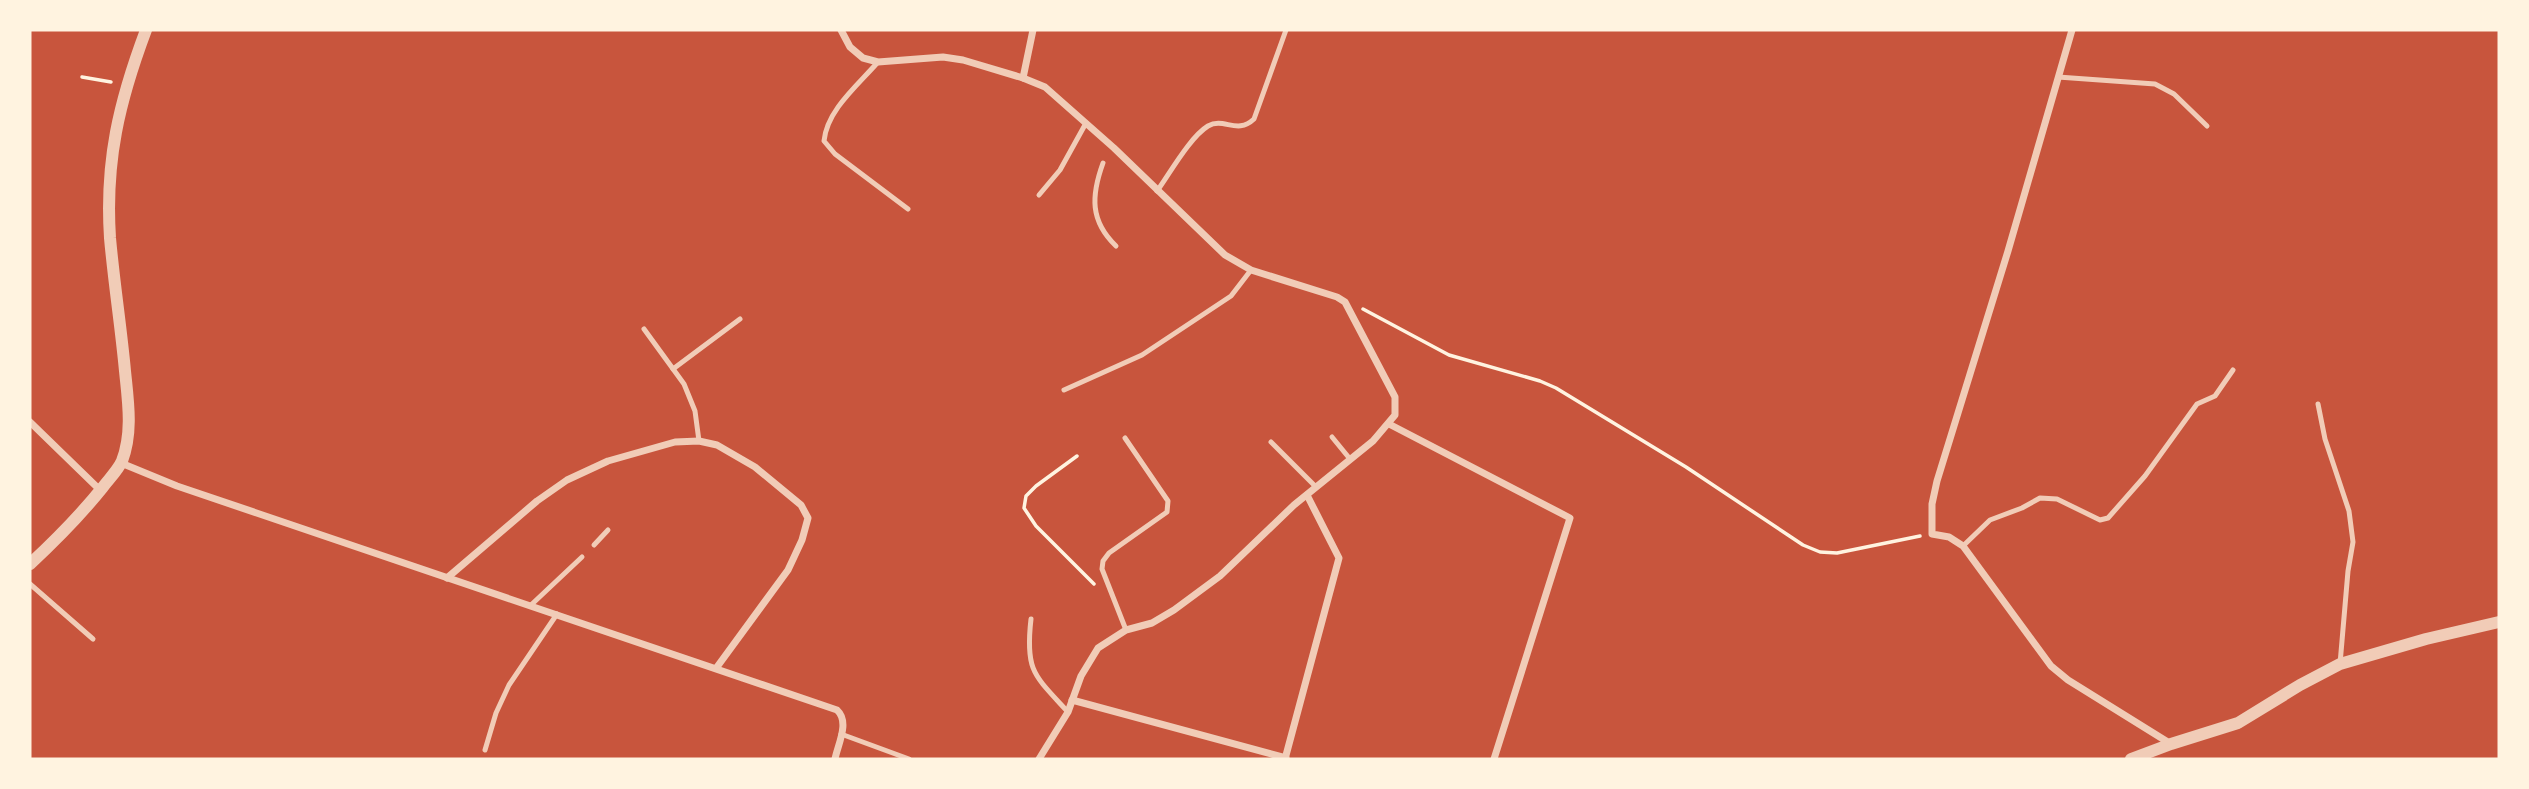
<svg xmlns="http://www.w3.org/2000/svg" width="2529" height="789" viewBox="0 0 2529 789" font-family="'IBM Plex Sans',sans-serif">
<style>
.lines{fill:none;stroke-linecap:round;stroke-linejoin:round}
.path{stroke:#fff3e0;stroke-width:3.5}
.service{stroke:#f1ccb7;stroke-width:5}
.minor{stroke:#f1ccb7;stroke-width:7}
.tertiary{stroke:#f1ccb7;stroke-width:12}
</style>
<rect width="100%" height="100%" fill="#c8553d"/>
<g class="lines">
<g class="path">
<path d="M 82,77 L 111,82"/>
<path d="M 1363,309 L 1449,355 L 1540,381 L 1556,388 L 1686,467 L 1803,545 L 1820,552 L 1837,553 L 1920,536"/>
<path d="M 1077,456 L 1036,486 L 1026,496 L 1024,508 L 1036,526 L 1094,584"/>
</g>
<g class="service">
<path d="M 878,62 C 858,85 827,110 824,141 L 835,154 L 908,209"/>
<path d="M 2058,77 L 2155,84 L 2174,94 L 2207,126"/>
<path d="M 1103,163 C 1091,196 1090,221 1116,246"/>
<path d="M 1157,191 C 1170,173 1190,137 1208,126 C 1224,117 1237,135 1254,119 L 1286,30"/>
<path d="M 1039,195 L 1060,170 L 1086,123"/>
<path d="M 644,329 L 684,384 L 695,411 L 699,441"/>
<path d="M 673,369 L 740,319"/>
<path d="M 1064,390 L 1142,355 L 1231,296 L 1251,270"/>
<path d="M 2318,404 L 2325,439 L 2349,511 L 2353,542 L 2348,571 L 2340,664"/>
<path d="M 1332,437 L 1350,459"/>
<path d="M 1125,438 L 1168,501 L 1167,512 L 1109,553 L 1103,561 L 1102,569 L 1126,630"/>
<path d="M 1271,442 L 1316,487"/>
<path d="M 594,545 L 608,530"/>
<path d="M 1963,546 L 1990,520 L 2022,508 L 2040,498 L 2057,499 L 2100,520 L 2108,518 L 2145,476 L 2197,404 L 2215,396 L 2233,370"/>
<path d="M 30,584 L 93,639"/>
<path d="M 531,605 L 582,557"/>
<path d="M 1031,619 C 1025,671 1034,675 1068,712"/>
<path d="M 841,734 L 909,759"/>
<path d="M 485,750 L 496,713 L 509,685 L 557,614"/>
</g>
<g class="minor">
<path d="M 841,30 L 850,47 L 863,58 L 878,62 L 943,57 L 963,60 L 1023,78 L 1045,87 L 1114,148 L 1225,255 L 1251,270 L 1337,297 L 1345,302 L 1395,397 L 1395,415 L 1373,441 L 1294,505 L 1220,576 L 1174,610 L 1152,623 L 1126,630 L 1098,648 L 1081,676 L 1068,712 L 1039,759"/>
<path d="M 2072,30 L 2008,251 L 1937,481 L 1932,504 L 1932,534 L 1949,537 L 1963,546 L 2051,666 L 2068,680 L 2171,744"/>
<path d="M 1023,78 L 1033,30"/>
<path d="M 30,422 L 100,490"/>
<path d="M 1389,424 L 1570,518 L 1494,759"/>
<path d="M 121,463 L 177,486 L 837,710 C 850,722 838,744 835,759"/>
<path d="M 447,578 L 537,501 L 567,480 L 608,461 L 675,442 L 699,441 L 717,445 L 755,467 L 801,505 L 808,518 L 802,540 L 788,570 L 717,667"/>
<path d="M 1072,700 L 1286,758"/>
<path d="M 1285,759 L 1339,558 L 1307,495"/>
</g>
<g class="tertiary">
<path d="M 30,564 C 58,538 79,517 103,487 C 109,479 118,470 122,461 C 133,432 128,401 125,371 C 121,327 114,283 110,238 C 105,161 119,102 146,30"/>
<path d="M 2131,759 L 2171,744 L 2238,723 L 2300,685 L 2340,664 L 2426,639 L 2499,622"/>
</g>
</g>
<rect width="2529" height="789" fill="none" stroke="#fff3e0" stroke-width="63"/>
</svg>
